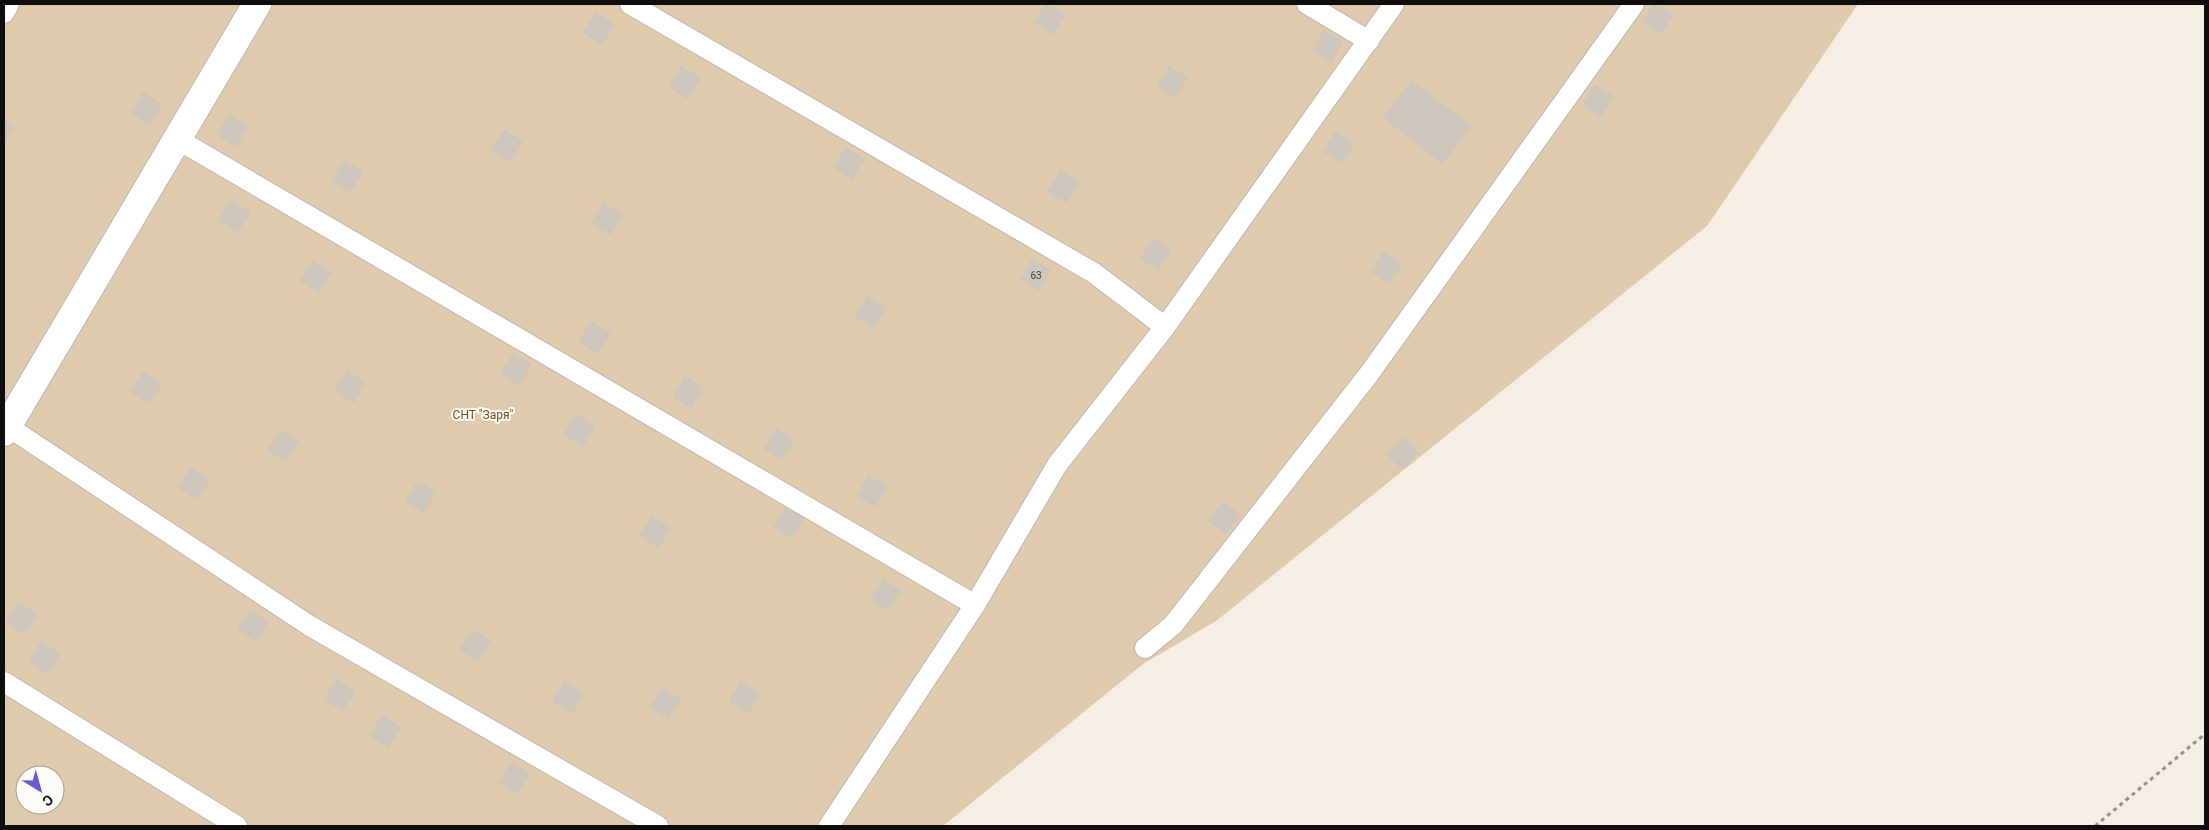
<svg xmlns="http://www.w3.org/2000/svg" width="2209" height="830" viewBox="0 0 2209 830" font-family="Roboto,sans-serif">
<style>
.green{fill:#dfcaad;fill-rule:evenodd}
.building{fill:#ccc6bd}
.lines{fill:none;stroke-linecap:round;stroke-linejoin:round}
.service-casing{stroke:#bdb7af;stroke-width:22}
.minor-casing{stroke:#bdb7af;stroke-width:30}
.path{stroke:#95908a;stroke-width:3;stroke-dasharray:4 4;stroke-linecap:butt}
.service{stroke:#fff;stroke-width:20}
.minor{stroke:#fff;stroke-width:28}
.labels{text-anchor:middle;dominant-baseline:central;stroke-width:4;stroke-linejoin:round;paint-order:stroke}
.number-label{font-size:10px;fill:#3f3c38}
.park-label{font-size:12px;fill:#6d4b0b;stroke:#fefcf8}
</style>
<rect width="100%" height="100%" fill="#f4eee5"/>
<path class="green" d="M 4,4 L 1858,4 L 1707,226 L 1216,621 L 1143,664 L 943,826 L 4,826 ZM 25,775 L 55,775 L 55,805 L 25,805 Z"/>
<g class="building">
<path d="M 1045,4 L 1049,4 L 1066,14 L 1053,35 L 1034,23 Z"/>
<path d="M 1653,4 L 1657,4 L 1674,14 L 1661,34 L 1642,23 Z"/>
<path d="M 595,12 L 615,24 L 602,45 L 583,33 Z"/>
<path d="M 1323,30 L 1343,41 L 1332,62 L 1312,52 Z"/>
<path d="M 681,66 L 701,78 L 688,99 L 669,87 Z"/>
<path d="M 1169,66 L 1188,77 L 1176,98 L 1157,87 Z"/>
<path d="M 1411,80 L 1472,126 L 1443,164 L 1383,118 Z"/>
<path d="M 1594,85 L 1614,96 L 1601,117 L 1582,106 Z"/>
<path d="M 143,92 L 162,104 L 150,125 L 131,113 Z"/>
<path d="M 229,114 L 249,126 L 236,147 L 217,135 Z"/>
<path d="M 4,120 L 15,127 L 4,144 Z"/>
<path d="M 504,129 L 523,141 L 511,162 L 491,150 Z"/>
<path d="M 1335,131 L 1355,143 L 1342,163 L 1323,152 Z"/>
<path d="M 845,147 L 865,159 L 852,180 L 833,168 Z"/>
<path d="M 344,160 L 363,171 L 351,192 L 331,181 Z"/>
<path d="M 1060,170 L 1079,182 L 1067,203 L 1047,192 Z"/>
<path d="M 231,200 L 251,212 L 238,232 L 218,220 Z"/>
<path d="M 603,203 L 623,214 L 611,235 L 591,224 Z"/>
<path d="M 1153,238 L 1172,250 L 1159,270 L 1140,259 Z"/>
<path d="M 1383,251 L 1403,263 L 1390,284 L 1371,272 Z"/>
<path d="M 1032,259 L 1051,270 L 1039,291 L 1020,280 Z"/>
<path d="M 312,260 L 332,272 L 319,293 L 300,281 Z"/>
<path d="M 867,296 L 887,308 L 874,328 L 854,317 Z"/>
<path d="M 591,321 L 611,333 L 598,354 L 578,342 Z"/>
<path d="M 513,353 L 532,365 L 520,386 L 500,374 Z"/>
<path d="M 347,370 L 366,382 L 354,403 L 334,391 Z"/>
<path d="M 143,372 L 163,383 L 150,404 L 130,392 Z"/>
<path d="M 685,376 L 704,388 L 692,408 L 672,397 Z"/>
<path d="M 576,414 L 595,426 L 583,447 L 563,435 Z"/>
<path d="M 776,428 L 795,439 L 783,460 L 763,449 Z"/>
<path d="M 280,430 L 299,441 L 286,462 L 267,450 Z"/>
<path d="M 1404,437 L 1419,453 L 1402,470 L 1386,454 Z"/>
<path d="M 191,467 L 211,479 L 198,500 L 178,488 Z"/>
<path d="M 868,475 L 888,487 L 875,507 L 856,496 Z"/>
<path d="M 417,481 L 437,492 L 424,513 L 405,502 Z"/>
<path d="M 1223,501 L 1241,515 L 1226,534 L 1208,521 Z"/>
<path d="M 786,506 L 805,517 L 793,538 L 773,527 Z"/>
<path d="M 652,516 L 672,528 L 659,548 L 639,536 Z"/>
<path d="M 883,579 L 902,591 L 889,611 L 870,600 Z"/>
<path d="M 18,602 L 38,614 L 25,635 L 6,623 Z"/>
<path d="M 250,609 L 269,621 L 257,642 L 237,630 Z"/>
<path d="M 471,629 L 491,640 L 479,661 L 459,650 Z"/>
<path d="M 41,641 L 61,653 L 48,674 L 29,662 Z"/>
<path d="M 336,679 L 356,691 L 343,711 L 324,700 Z"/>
<path d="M 564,681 L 584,693 L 572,714 L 552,702 Z"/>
<path d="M 741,681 L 761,693 L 748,714 L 729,702 Z"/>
<path d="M 662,687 L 681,699 L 669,720 L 649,708 Z"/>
<path d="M 382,715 L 401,727 L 389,748 L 369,736 Z"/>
<path d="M 511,762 L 530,773 L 518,794 L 498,783 Z"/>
</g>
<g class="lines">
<g class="service-casing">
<g id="service">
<path d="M 630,4 L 1094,273 L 1165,327"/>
<path d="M 1307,4 L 1369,41"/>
<path d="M 4,13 L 9,4"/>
<path d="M 177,139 L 975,605"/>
<path d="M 4,424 L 310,626 L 658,826"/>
<path d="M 1145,648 L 1173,625 L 1369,374 L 1634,4"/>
<path d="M 4,682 L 237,826"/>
<path d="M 829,826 L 975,605 L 1057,465 L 1165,327 L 1394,4"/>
</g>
</g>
<g class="minor-casing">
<path id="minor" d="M 4,432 L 257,4"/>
</g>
<path class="path" d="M 2095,826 L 2205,734"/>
<use href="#service" class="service"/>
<use href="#minor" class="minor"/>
</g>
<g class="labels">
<g class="number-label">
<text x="1036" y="275">63</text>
</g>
<g class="park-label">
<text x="483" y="415">СНТ "Заря"</text>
</g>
</g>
<rect width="2209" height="830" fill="none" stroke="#100e0c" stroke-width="10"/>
<g transform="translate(40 790) rotate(143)"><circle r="24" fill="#fefcf8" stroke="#9f9d9a"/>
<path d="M0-4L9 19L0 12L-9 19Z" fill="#6b57d0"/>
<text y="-8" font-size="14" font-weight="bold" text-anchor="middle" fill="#100e0c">С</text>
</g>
</svg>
